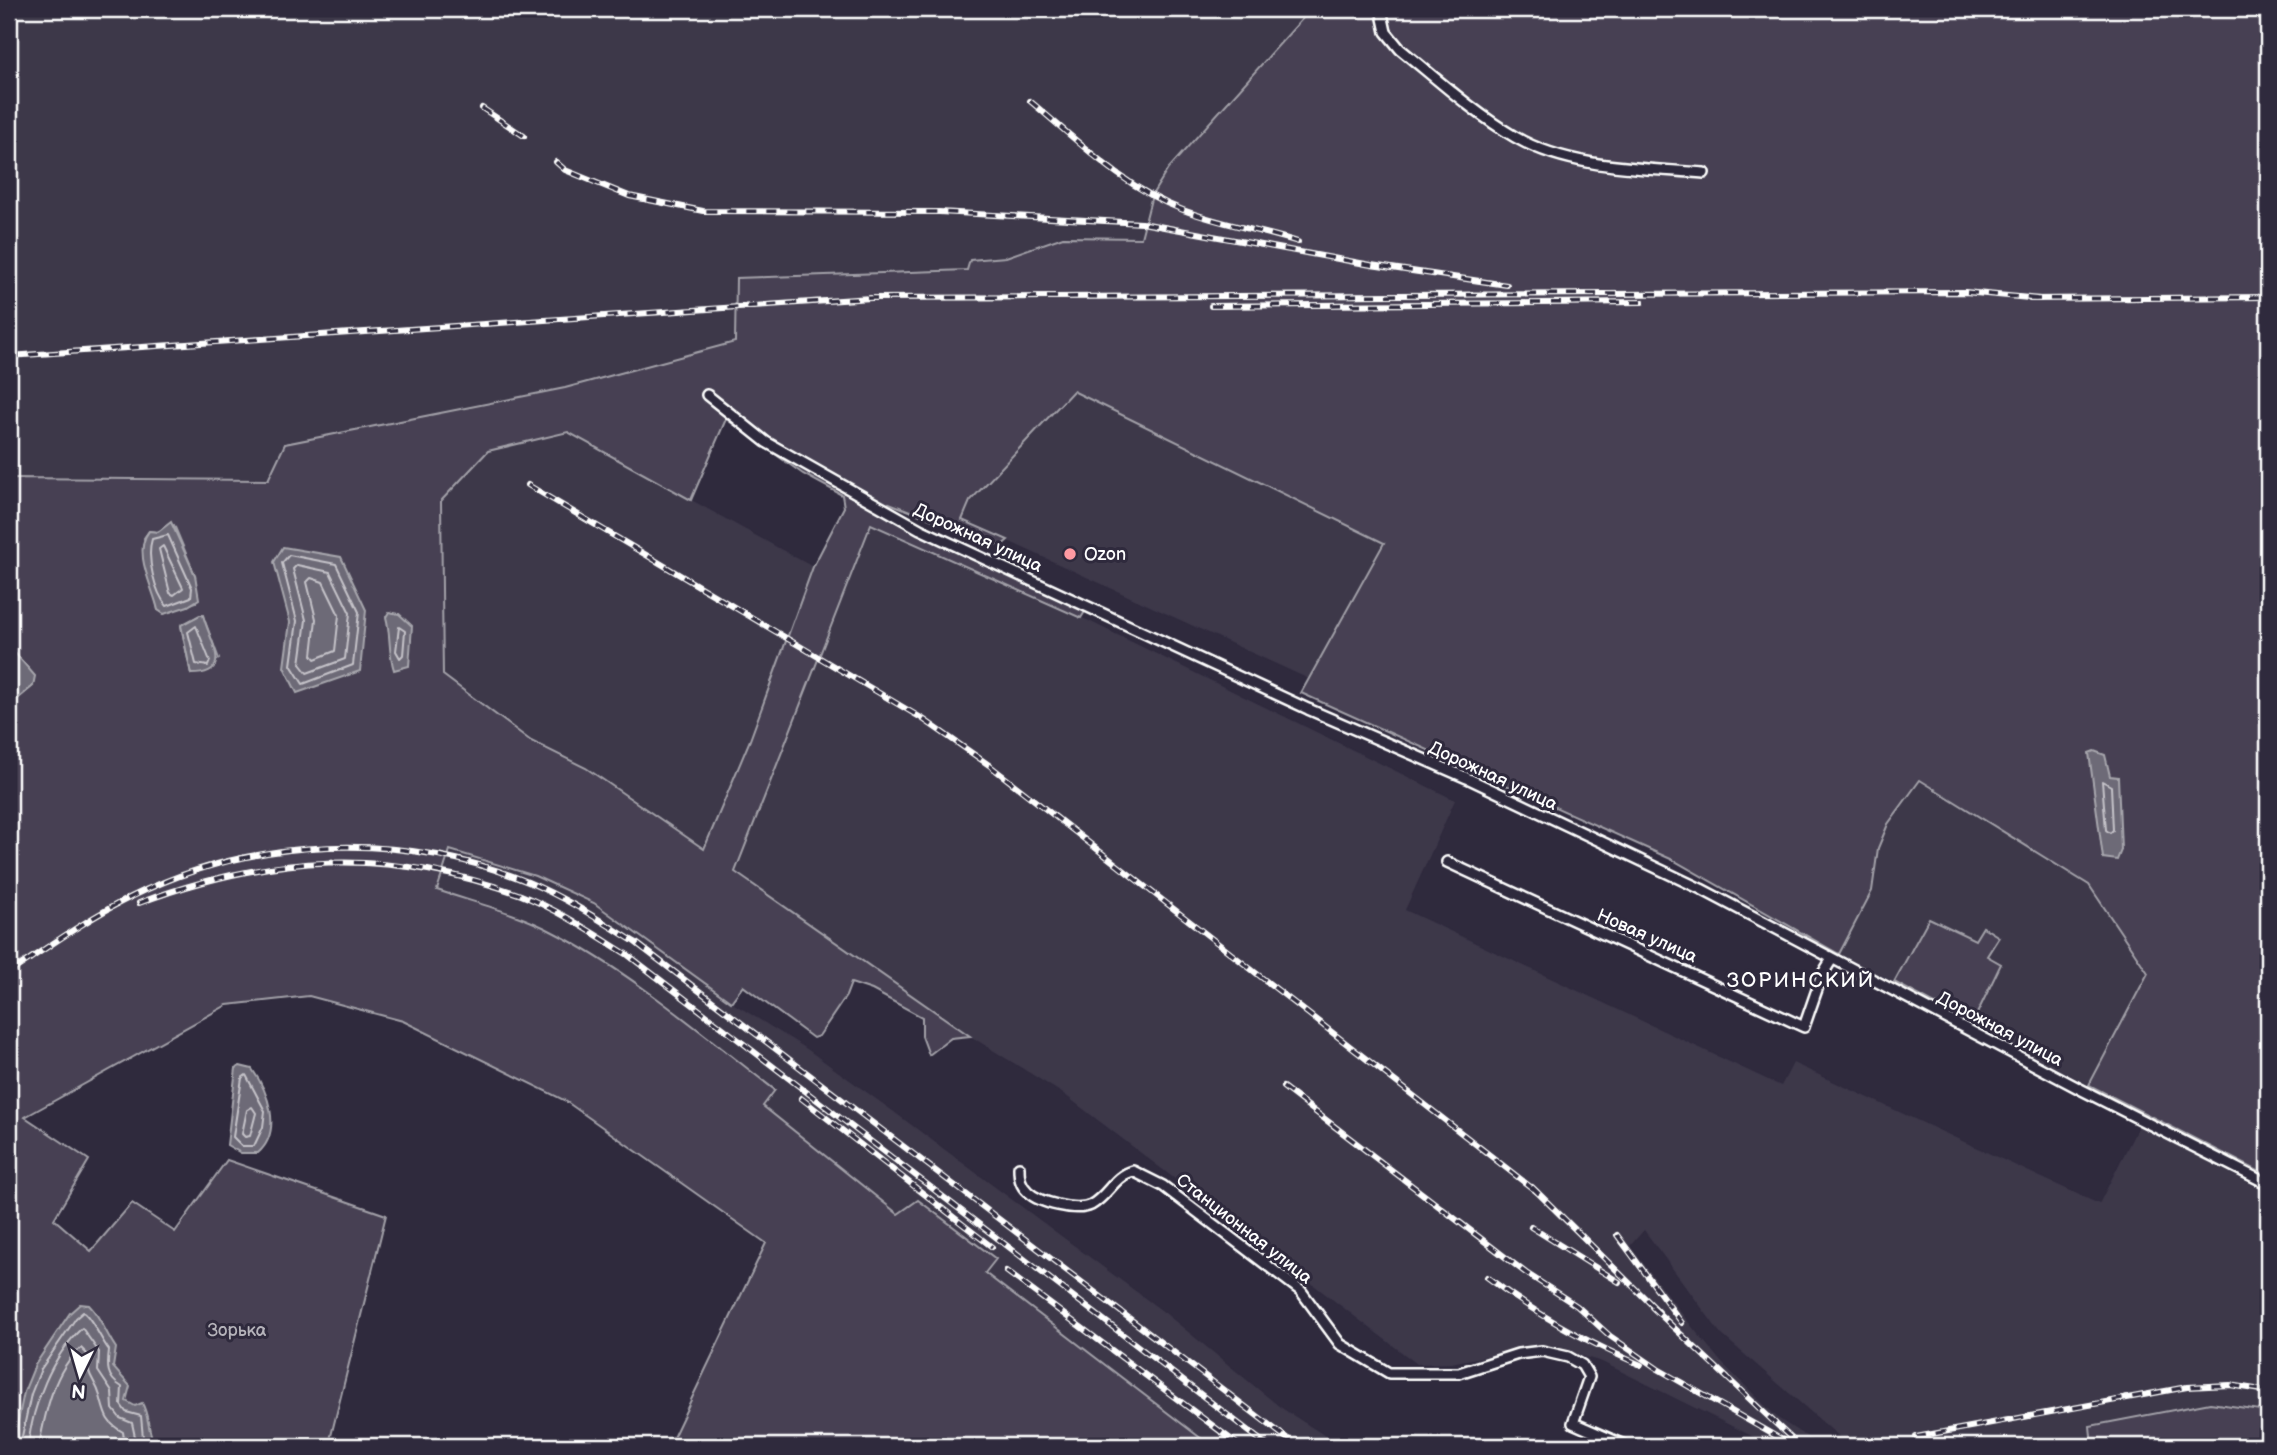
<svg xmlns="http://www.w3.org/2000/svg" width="2277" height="1455" viewBox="0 0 2277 1455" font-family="'Balsamiq Sans',sans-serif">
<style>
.built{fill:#3c3749}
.green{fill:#464152;stroke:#a2a0a8;stroke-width:2;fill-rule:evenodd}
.water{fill:#6d6a77;stroke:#a7a6ad;stroke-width:2}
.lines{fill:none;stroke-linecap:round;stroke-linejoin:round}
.shore{stroke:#c5c3c9;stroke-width:2}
.street-casing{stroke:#fff;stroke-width:14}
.street{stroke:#2f2a3d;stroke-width:9}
.rail-casing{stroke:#fff;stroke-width:6}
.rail{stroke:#2f2a3d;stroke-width:3.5;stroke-dasharray:10;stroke-linecap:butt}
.poi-dot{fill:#ff9aa2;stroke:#2f2a3d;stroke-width:2.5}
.labels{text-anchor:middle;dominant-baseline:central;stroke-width:6;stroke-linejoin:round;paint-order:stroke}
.street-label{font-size:18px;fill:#fff;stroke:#2f2a3d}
.poi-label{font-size:18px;fill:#fff;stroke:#2f2a3d;text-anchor:start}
.park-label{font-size:18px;fill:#b5b3ba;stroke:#2f2a3d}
.quarter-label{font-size:21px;letter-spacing:2px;fill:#fff;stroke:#2f2a3d}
</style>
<rect width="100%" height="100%" fill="#2f2a3d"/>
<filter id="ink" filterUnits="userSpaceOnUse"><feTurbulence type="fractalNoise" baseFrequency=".0143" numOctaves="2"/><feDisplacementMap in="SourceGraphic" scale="14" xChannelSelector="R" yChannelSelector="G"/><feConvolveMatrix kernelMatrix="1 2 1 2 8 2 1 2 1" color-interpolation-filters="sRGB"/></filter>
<g filter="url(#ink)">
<g class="built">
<path d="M 9,9 L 1311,9 L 1152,195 L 1141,238 L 1063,237 L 1006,257 L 970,260 L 968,270 L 737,278 L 735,342 L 565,388 L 285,444 L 268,480 L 9,478 Z"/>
<path d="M 1073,391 L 1384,543 L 1309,679 L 962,520 L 970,501 Z"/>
<path d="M 568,432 L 813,567 L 750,740 L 705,850 L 586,768 L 531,741 L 443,675 L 441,501 L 488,451 Z"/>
<path d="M 871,523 L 1089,621 L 1455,800 L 1405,910 L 1781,1086 L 1793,1063 L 2099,1204 L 2139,1125 L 2268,1193 L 2268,1411 L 2210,1403 L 2090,1426 L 2092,1446 L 1850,1446 L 1721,1334 L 1644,1230 L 1630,1246 L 1693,1328 L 1722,1363 L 1779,1419 L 1815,1442 L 1812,1446 L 1772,1446 L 1602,1362 L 1545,1345 L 1451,1363 L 1417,1364 L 1065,1095 L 970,1036 L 734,872 Z"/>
<path d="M 1920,779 L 2089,885 L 2148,973 L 2089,1085 L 1972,1024 L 2001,964 L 1987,956 L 1983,927 L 1975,940 L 1929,918 L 1894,982 L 1839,954 L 1872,891 L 1878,848 L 1888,824 Z"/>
<path d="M 449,850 L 535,876 L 594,903 L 731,1002 L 804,1047 L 890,1109 L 1165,1313 L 1280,1407 L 1341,1446 L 1211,1446 L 985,1273 L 995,1259 L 918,1200 L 898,1214 L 763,1106 L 774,1091 L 437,890 Z"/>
</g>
<g class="green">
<path d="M 1311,9 L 2268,9 L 2268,1176 L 2089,1085 L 2148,973 L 2089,885 L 1920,780 L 1888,824 L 1878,848 L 1872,891 L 1839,954 L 1673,860 L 1301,693 L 1384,543 L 1073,391 L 970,501 L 962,520 L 1008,540 L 1001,546 L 889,503 L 880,510 L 1086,610 L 1081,618 L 871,524 L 735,872 L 970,1036 L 951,1038 L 929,1055 L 922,1036 L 922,1017 L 872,990 L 851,983 L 846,996 L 819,1036 L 813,1038 L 743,986 L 731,1002 L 594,903 L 535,876 L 450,850 L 437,890 C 475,903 518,913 553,932 C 631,972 705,1036 775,1090 L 763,1106 L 898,1214 L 918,1200 L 996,1259 L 985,1273 L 1211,1446 L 669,1446 L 766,1243 L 564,1100 L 403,1021 L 309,996 L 227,1005 L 25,1117 L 89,1160 L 54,1219 L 91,1251 L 132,1203 L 175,1232 L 227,1160 L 386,1215 L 330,1440 L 343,1446 L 9,1446 L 9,706 L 33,686 L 9,646 L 9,478 L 268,480 L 285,444 L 565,388 L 735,342 L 736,278 L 967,270 L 970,260 L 1006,257 L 1063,237 L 1141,238 L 1152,195 L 1168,169 ZM 726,419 L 803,474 L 842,495 L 844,507 L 813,567 L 750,740 L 704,849 L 586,768 L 531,741 L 443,675 L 441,501 L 488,451 L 568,432 L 691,500 ZM 174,525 L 195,575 L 196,602 L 164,614 L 158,610 L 144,538 L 149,531 L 157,532 ZM 200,615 L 203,616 L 219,659 L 191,674 L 181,626 Z"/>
<path d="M 1929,918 L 1975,940 L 1983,927 L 1999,937 L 1987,956 L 2001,964 L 1972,1024 L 1894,982 Z"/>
<path d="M 2210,1403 L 2268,1411 L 2268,1446 L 2092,1446 L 2090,1426 Z"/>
</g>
<g class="water">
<path d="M 171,522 L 195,575 L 199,599 L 188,606 L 164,614 L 158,610 C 153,587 132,552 149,531 L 158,532 Z"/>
<path d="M 283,547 L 341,557 L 366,610 L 360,671 L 297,693 L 284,667 L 290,622 L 274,562 Z"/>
<path d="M 389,612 L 399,614 L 412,626 L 409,666 L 394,670 C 388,652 391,635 386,617 Z"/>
<path d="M 200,615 L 203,615 C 210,643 235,674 191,674 L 181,625 Z"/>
<path d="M 9,646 L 35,676 L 33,686 L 9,706 Z"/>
<path d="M 2094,751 L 2105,755 L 2110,776 L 2118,777 L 2121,850 L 2117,860 L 2103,858 L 2089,753 Z"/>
<path d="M 240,1066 L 252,1069 C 268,1091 283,1131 258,1153 L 241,1153 L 227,1145 L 236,1068 Z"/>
<path d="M 80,1304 L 89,1305 C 101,1317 106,1334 116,1348 L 113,1367 L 130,1386 L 126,1401 L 135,1406 L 142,1403 C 150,1417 147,1433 156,1446 L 13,1446 L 24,1392 L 35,1365 L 70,1313 Z"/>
</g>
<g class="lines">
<g class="shore">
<path d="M 168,535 L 192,588 L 191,597 L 167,606 C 155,593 146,557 152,539 Z"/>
<path d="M 163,546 L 183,588 L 174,595 L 170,593 L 159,549 Z"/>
<path d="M 289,555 L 336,564 L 359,612 L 353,665 L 303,684 L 291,665 L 297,621 L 282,563 Z"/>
<path d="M 297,565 L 330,572 L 350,613 L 345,659 L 307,673 L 300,664 L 306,620 L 293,569 Z"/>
<path d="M 311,578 L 323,582 L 339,615 L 335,651 L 315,659 L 312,655 L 316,619 L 307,582 Z"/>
<path d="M 196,626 L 210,661 L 208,666 L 196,664 L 188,632 Z"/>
<path d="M 399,627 L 405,631 L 403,655 L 400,658 L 396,651 Z"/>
<path d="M 2102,781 L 2111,786 L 2113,830 L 2110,833 L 2106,830 Z"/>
<path d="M 246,1075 L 265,1111 L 263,1127 L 254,1146 L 242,1146 L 233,1137 L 242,1078 Z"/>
<path d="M 252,1107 L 256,1113 L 250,1136 L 245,1137 L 242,1134 L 247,1110 Z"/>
<path d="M 20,1446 L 31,1394 L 41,1369 L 76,1318 L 83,1312 C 91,1316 101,1340 109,1350 C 107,1366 106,1378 122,1387 L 121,1405 L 126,1412 L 141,1416 L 143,1438 L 148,1446"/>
<path d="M 28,1446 C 33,1404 51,1357 82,1328 L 99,1352 L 98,1371 L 112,1392 L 113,1409 L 120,1418 L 132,1423 L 137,1446"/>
<path d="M 39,1446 C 45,1414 54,1369 81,1348 L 88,1355 C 86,1378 95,1378 100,1396 C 105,1414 105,1422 123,1432 L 125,1446"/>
</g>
<g class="street-casing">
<g id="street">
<path d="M 1381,9 L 1386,32 L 1400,49 C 1437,79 1474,113 1515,137 C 1570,169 1642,168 1704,173"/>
<path d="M 707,395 L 766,442 L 920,529 L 1308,709 L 1467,778 L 1701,889 L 2082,1090 L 2268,1184"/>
<path d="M 1447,862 L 1804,1027 L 1822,975 L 1832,959"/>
<path d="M 1019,1167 C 1019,1177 1020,1185 1028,1192 C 1039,1203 1077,1212 1091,1205 C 1108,1196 1114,1176 1133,1171 L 1163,1186 L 1301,1291 L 1340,1344 L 1389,1373 L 1459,1373 L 1518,1354 L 1542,1351 L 1568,1357 L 1582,1365 L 1589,1377 L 1573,1423 L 1626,1446"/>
</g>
</g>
<use href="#street" class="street"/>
<g class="rail-casing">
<g id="rail">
<path d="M 1030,101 C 1078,141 1124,188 1183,210 C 1220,224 1260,230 1298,242"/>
<path d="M 482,108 L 524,136"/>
<path d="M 556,162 L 565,170 L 629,196 L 703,211 L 939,212 L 1142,223 L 1371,265 L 1507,285"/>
<path d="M 2030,299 L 2268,297"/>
<path d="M 1211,306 L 1642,302"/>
<path d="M 9,356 L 871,298 L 1965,292 L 2040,299"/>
<path d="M 528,485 L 923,719 L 989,765 L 1537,1192"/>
<path d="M 139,903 C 268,854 389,847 521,895 C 559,910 594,934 628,955 L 1268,1446"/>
<path d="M 9,973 C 48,947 88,918 131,897 C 253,836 402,830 528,882 C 566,898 601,921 635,942 L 1297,1446"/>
<path d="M 1283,1087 L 1526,1273 L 1577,1306 L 1610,1336 L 1658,1369 L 1793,1446"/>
<path d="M 801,1098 L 992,1247"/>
<path d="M 1532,1187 L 1659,1312"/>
<path d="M 1531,1227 L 1619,1282"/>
<path d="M 1617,1235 L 1682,1323"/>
<path d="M 1006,1271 L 1240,1446"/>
<path d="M 1487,1277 C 1534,1313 1586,1342 1641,1365"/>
<path d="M 1652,1307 L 1792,1439"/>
<path d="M 1916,1437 L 2187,1387 L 2230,1385 L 2268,1391"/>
</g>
</g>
<use href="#rail" class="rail"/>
</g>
</g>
<circle class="poi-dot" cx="1070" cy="554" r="7"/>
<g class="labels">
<g class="street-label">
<text transform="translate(978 538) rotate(25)">Дорожная улица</text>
<text transform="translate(1493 776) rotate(25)">Дорожная улица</text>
<text transform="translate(1647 936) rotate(24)">Новая улица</text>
<text transform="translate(2000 1029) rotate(28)">Дорожная улица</text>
<text transform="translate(1244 1229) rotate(38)">Станционная улица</text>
</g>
<g class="poi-label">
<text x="1084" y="554">Ozon</text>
</g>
<g class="park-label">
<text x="237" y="1330">Зорька</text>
</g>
<g class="quarter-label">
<text x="1801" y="980">ЗОРИНСКИЙ</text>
</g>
</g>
<rect width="2277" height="1455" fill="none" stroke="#2f2a3d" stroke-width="35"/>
<rect x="18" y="18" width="2242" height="1420" fill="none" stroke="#fff" stroke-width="2.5" filter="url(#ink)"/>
<g transform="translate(80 1375) rotate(185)" stroke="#2f2a3d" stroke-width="5" paint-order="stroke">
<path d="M0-5L12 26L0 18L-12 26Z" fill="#ffffff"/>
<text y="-10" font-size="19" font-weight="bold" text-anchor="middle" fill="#ffffff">N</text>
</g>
</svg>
